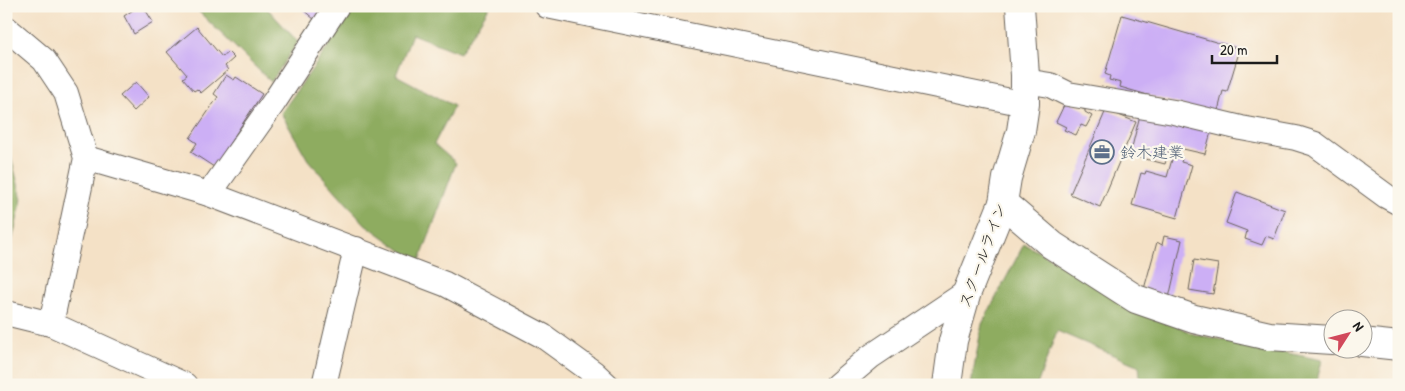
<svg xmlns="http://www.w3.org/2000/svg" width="1405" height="391" viewBox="0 0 1405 391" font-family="'Patrick Hand','Klee One',sans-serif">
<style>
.forest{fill:#8eac60;stroke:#55643e}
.building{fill:#ccaff5}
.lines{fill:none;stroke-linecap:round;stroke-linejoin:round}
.street-casing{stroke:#686158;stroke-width:26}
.secondary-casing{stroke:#686158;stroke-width:30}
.street{stroke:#fff;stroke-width:24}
.secondary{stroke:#fff;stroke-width:28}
.labels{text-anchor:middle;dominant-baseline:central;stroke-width:4.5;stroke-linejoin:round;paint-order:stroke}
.service-label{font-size:16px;fill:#4e5e75;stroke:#fbf7ec;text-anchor:start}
.street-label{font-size:16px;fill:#1c1c1c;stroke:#fbf7ec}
</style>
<rect width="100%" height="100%" fill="#fbf7ec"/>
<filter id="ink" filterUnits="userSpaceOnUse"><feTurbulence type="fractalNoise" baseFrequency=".02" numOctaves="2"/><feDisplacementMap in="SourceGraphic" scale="10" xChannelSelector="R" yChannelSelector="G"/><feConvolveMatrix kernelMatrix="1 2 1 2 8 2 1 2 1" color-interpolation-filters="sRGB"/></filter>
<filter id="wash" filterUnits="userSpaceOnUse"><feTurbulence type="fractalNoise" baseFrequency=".0096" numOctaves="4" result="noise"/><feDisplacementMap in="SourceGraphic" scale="20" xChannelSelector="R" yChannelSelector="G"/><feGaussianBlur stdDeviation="1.12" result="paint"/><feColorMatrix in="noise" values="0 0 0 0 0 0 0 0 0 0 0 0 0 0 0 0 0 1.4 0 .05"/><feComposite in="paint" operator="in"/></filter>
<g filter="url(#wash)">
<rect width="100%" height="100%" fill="#f4e1c6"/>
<g class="forest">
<path d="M 200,6 L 265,6 L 298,42 L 271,82 L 197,10 Z"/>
<path d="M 357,6 L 490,6 L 460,53 L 412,34 L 396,75 L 454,106 L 434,144 L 456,163 L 419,263 L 365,224 L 308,160 L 281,113 Z"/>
<path d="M 6,139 L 22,199 L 6,266 Z"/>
<path d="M 1024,244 L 1193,334 L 1322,360 L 1316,385 L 1141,385 L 1139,366 L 1057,331 L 1037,385 L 971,385 L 982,324 Z"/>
</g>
<g id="blocks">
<g class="building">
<path d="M 139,6 L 143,6 L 153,22 L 134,34 L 124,16 Z"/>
<path d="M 303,6 L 326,6 L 315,20 L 301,8 Z"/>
<path d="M 1122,15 L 1240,49 L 1227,92 L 1223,91 L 1217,115 L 1120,87 L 1121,83 L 1109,80 L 1110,76 L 1105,74 Z"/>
<path d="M 197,27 L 222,57 L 228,52 L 234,58 L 225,66 L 228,70 L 201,93 L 197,89 L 194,91 L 183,78 L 187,75 L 167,52 Z"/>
<path d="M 226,75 L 234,80 L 236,77 L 262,94 L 214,167 L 191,152 L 197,143 L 190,138 L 218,97 L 214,94 Z"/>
<path d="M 136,82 L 149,97 L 134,111 L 120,96 Z"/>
<path d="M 1066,101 L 1085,110 L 1085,112 L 1092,116 L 1086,127 L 1081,125 L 1076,135 L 1064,130 L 1066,127 L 1056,122 Z"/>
<path d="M 1106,110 L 1136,122 L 1100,207 L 1070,194 Z"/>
<path d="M 1140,115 L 1212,128 L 1205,154 L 1170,146 L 1165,164 L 1130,155 Z"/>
<path d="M 1173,156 L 1182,158 L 1181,162 L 1192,165 L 1177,218 L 1132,205 L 1141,173 L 1145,174 L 1146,171 L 1167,177 Z"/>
<path d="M 1237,192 L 1285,210 L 1274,239 L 1266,236 L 1262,245 L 1245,239 L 1247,231 L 1226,223 Z"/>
<path d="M 1164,236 L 1182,240 L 1169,298 L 1144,289 L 1157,242 L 1162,245 Z"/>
<path d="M 1194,260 L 1218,264 L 1213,294 L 1189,290 Z"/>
</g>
</g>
</g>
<g filter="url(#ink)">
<use href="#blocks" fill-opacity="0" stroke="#686158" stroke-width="1"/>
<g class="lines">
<g class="street-casing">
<g id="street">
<path d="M 547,6 L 1025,104"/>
<path d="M 6,28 L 44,60 L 66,93 L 86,158 L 51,324"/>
<path d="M 1025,81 L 1050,85 L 1068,94 L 1174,112 L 1241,128 L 1296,138 L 1315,144 L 1386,196 L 1399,203"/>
<path d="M 86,158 L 209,194 L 274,102 L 337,6"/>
<path d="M 209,194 L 445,284 L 543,336 L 594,373 L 607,385"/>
<path d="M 6,313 L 51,324 L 185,385"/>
<path d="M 324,385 L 356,249"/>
<path d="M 837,385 L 870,357 L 967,292"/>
</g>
</g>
<g class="secondary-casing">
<g id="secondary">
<path d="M 1003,203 L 1052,245 L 1136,299 L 1194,319 L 1269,336 L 1332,340"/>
<path d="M 1362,342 L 1399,346"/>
<path d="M 947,385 L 953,341 L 967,292 L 1003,203 L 1007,178 L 1021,131 L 1025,104 L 1025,75 L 1020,6"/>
</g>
</g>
<use href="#street" class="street"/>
<use href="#secondary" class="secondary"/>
</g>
</g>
<defs>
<g id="office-ring" transform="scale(1.25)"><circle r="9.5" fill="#fbf7ec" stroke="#5c6f8a" stroke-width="1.5"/><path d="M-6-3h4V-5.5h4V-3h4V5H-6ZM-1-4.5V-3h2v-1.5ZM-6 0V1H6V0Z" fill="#5c6f8a"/></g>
</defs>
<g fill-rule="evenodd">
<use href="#office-ring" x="1102" y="152"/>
</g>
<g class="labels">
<g class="service-label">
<text x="1120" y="152">鈴木建業</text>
</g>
<g class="street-label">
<text transform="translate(982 255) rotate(-70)">スクールライン</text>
</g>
</g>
<rect width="1405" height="391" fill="none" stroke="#fbf7ec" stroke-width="25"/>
<g transform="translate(1348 334) rotate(54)"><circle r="24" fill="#fbf7ec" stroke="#a29f99"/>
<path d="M0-4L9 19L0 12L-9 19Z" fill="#d1495b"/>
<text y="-8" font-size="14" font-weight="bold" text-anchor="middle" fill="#1c1c1c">N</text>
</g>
<path d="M1212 55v8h65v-8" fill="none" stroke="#1c1c1c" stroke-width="2.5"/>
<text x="1220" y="55" font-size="15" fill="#1c1c1c" stroke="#fbf7ec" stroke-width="4" paint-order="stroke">20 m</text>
</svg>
